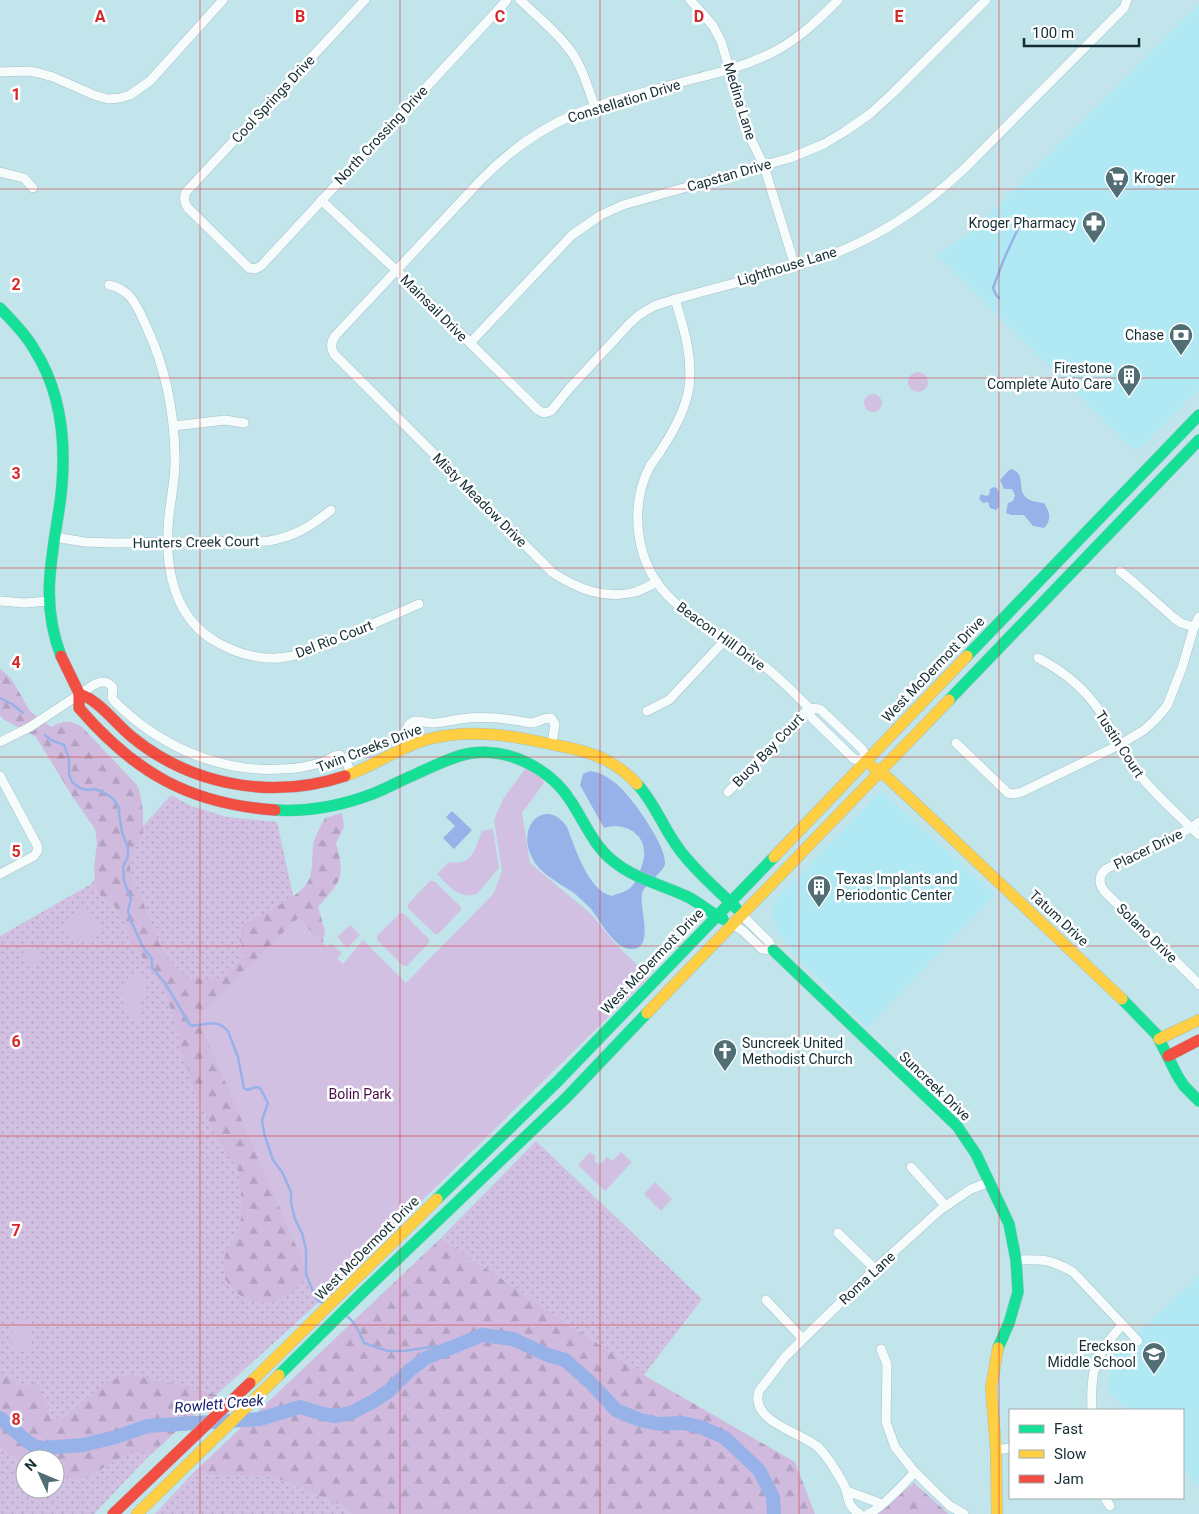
<svg xmlns="http://www.w3.org/2000/svg" width="1199" height="1514" viewBox="0 0 1199 1514" font-family="Roboto,sans-serif">
<style>
.built{fill:#b0e9f4}
.grass{fill:url(#grass-dots);fill-rule:evenodd}
.forest{fill:url(#forest-firs)}
.park{fill:#d2c0e2}
.water{fill:#97b2e8}
.lines{fill:none;stroke-linecap:round;stroke-linejoin:round}
.stream{stroke:#97b2e8;stroke-width:2.5}
.river{stroke:#97b2e8;stroke-width:14}
.street-casing{stroke:#a4c0c6;stroke-width:10}
.fast-casing{stroke:#a4c0c6;stroke-width:12}
.slow-casing{stroke:#a4c0c6;stroke-width:12}
.jam-casing{stroke:#a4c0c6;stroke-width:12}
.street{stroke:#f6fbfc;stroke-width:9}
.fast{stroke:#16e098;stroke-width:11}
.slow{stroke:#ffcf43;stroke-width:11}
.jam{stroke:#f24e42;stroke-width:11}
.grid{fill:none;stroke:#d62828;stroke-width:1;stroke-opacity:0.55}
.labels{text-anchor:middle;dominant-baseline:central;stroke-width:5;stroke-linejoin:round;paint-order:stroke}
.street-label{font-size:14px;fill:#142e33;stroke:#fff}
.poi-label{font-size:14px;fill:#142e33;stroke:#fff;text-anchor:end}
.park-label{font-size:14px;fill:#480d46;stroke:#fff}
.water-label{font-size:15px;font-style:italic;fill:#13196d;stroke:#fff}
.grid-label{font-size:16px;text-anchor:middle;font-weight:bold;fill:#d62828;stroke:#fff;stroke-width:5;stroke-linejoin:round;paint-order:stroke}
</style>
<defs>
<pattern id="grass-dots" width="8" height="8" patternUnits="userSpaceOnUse" patternTransform="scale(1.25)"><rect width="8" height="8" fill="#d2c0e2"/><path d="M2 2h.1M6 6h.1" fill="none" stroke="#b3a5c2" stroke-width="1.8" stroke-linecap="round"/></pattern>
<pattern id="forest-firs" width="22" height="20" patternUnits="userSpaceOnUse" patternTransform="scale(1.25)"><rect width="22" height="20" fill="#d0bbdf"/><path d="M5 1l3.5 6h-7zM16 11l3.5 6h-7z" fill="#b2a1c0"/></pattern>
</defs>
<rect width="100%" height="100%" fill="#c2e5ec"/>
<g class="built">
<path d="M 1199,4 L 1199,389 L 1136,452 L 937,255 L 973,231 Z"/>
<path d="M 881,791 L 995,894 L 867,1028 L 794,954 L 777,930 L 771,916 L 776,899 Z"/>
<path d="M 1199,1276 L 1199,1486 L 1183,1469 L 1183,1410 L 1127,1410 L 1109,1392 L 1110,1359 Z"/>
</g>
<g class="grass">
<path d="M 171,795 L 191,806 L 227,817 L 277,822 L 298,918 L 198,1018 L 320,1301 L 147,1458 L 94,1514 L 0,1514 L 0,936 L 91,884 ZM 25,1459 L 55,1459 L 55,1489 L 25,1489 Z"/>
<path d="M 536,1141 L 702,1299 L 644,1375 L 441,1238 Z"/>
<path d="M 191,1475 L 275,1477 L 340,1505 L 351,1514 L 155,1514 Z"/>
</g>
<g class="forest">
<path d="M 0,668 L 12,680 L 30,711 L 51,727 C 64,721 69,719 82,727 L 137,785 C 142,795 145,822 142,834 C 139,845 130,853 130,866 C 130,877 136,885 140,895 C 148,914 154,937 166,955 C 172,964 182,972 190,980 L 192,978 C 224,982 223,977 245,956 L 239,950 L 243,944 L 238,939 L 243,933 L 239,927 C 257,914 303,899 310,877 C 313,867 312,856 313,846 C 314,837 321,826 325,818 L 342,813 L 344,827 L 336,843 C 346,878 341,881 318,907 L 325,931 L 322,947 L 354,1227 L 291,1294 L 274,1302 L 256,1302 L 244,1298 L 234,1291 L 225,1279 L 223,1263 L 227,1250 L 235,1238 L 241,1219 L 241,1186 L 238,1170 L 217,1138 L 196,1094 L 181,1051 L 173,1015 L 163,988 L 130,939 L 123,920 L 113,904 L 101,896 L 95,884 L 94,866 L 97,844 L 95,829 L 74,799 L 36,737 L 3,719 L 0,715 Z"/>
<path d="M 441,1238 L 644,1375 L 795,1462 L 815,1514 L 351,1514 L 340,1505 L 275,1477 L 191,1475 Z"/>
<path d="M 0,1372 L 23,1387 L 36,1383 L 48,1406 L 50,1420 L 67,1416 L 106,1382 L 130,1374 L 217,1395 L 150,1454 L 130,1452 L 86,1478 L 55,1477 L 55,1459 L 25,1459 L 25,1467 L 0,1446 Z"/>
<path d="M 914,1483 L 949,1514 L 875,1514 Z"/>
</g>
<g class="park">
<circle cx="918" cy="382" r="10"/>
<circle cx="873" cy="403" r="9"/>
<path d="M 526,768 L 542,778 L 544,783 L 522,813 L 530,863 L 591,914 L 614,942 L 649,977 L 320,1301 L 197,1017 L 298,918 L 327,947 L 331,943 L 342,953 L 337,958 L 343,964 L 363,940 L 406,983 L 494,893 L 502,870 L 494,820 L 503,799 Z"/>
<path d="M 493,829 L 499,868 L 477,894 C 459,900 448,885 437,874 L 449,862 C 473,867 475,848 482,831 Z"/>
<path d="M 430,881 L 434,881 L 461,907 L 461,910 L 438,934 L 435,934 L 408,908 L 408,904 Z"/>
<path d="M 79,911 L 85,911 L 100,924 L 101,929 C 96,937 80,944 71,938 C 61,932 71,913 79,911 Z"/>
<path d="M 400,913 L 403,913 L 429,939 L 429,943 L 407,966 L 403,966 L 377,940 L 377,936 Z"/>
<path d="M 350,925 L 360,935 L 347,948 L 337,937 Z"/>
<path d="M 29,944 L 36,946 L 40,953 L 37,962 L 32,965 L 27,963 L 23,955 L 24,948 Z"/>
<path d="M 137,974 C 149,980 144,990 141,1000 C 139,1009 146,1018 135,1022 C 128,1019 127,1016 125,1009 C 121,996 119,979 137,974 Z"/>
<path d="M 590,1152 L 596,1157 L 594,1160 L 599,1165 L 607,1157 L 612,1161 L 621,1152 L 632,1162 L 605,1191 L 578,1165 Z"/>
<path d="M 655,1182 L 672,1199 L 661,1211 L 644,1194 Z"/>
<path d="M 21,1319 L 28,1319 L 31,1321 L 32,1325 L 30,1346 L 27,1350 L 23,1351 L 14,1348 C 9,1338 12,1326 21,1319 Z"/>
</g>
<g class="water">
<path d="M 1011,469 C 1028,474 1015,491 1028,499 C 1032,502 1039,502 1044,503 C 1050,512 1052,520 1044,528 L 1033,526 L 1024,515 L 1011,515 L 1006,513 L 1008,503 L 1013,501 L 1015,495 L 1012,489 L 1004,489 L 1000,480 L 1009,470 Z"/>
<path d="M 994,487 L 997,488 L 999,493 L 999,507 L 996,510 L 990,508 L 988,502 L 983,503 L 979,499 L 981,494 L 986,496 L 989,495 L 990,489 Z"/>
<path d="M 590,771 C 602,772 614,781 622,789 C 634,801 667,847 665,864 C 663,873 644,884 642,894 C 639,908 656,951 630,949 C 614,948 600,920 591,909 C 586,904 580,898 574,893 C 558,882 537,873 530,853 C 518,820 549,799 567,827 C 575,847 588,891 612,896 C 618,893 624,893 630,888 C 635,884 638,877 640,871 C 642,865 645,858 644,852 C 644,831 621,822 604,828 L 580,785 L 583,774 Z"/>
<path d="M 452,811 L 472,830 L 454,849 L 443,838 L 455,826 L 446,817 Z"/>
</g>
<g class="lines">
<g class="stream">
<path d="M 999,298 L 996,295 L 993,288 L 1004,259 L 1021,222"/>
<path d="M 0,698 L 12,704 L 23,713"/>
<path d="M 45,735 L 51,740 L 64,745 L 69,759 L 69,775 L 72,782 L 80,788 L 87,790 L 95,789 L 105,793 L 113,799 L 118,806 L 122,832 L 128,848 L 128,856 L 123,867 L 124,881 L 131,899 L 128,911 L 130,919 L 143,947 L 152,959 L 152,968 L 165,983 L 190,1025 C 204,1028 214,1016 228,1031 L 238,1057 L 244,1088 L 247,1090 L 256,1087 L 260,1088 L 268,1103 L 262,1120 L 264,1133 L 273,1160 L 282,1172 L 291,1192 L 291,1203 L 295,1219 L 302,1233 L 306,1250 L 306,1274 L 312,1289 L 317,1300 L 325,1304"/>
<path d="M 345,1315 C 354,1320 360,1333 364,1343 L 388,1351 L 404,1351 L 436,1346 L 454,1347"/>
</g>
<path class="river" d="M 0,1418 L 28,1442 L 36,1447 L 43,1448 L 83,1445 L 116,1437 L 147,1426 L 260,1419 L 300,1407 L 323,1414 L 335,1416 L 351,1413 L 372,1402 L 389,1391 L 410,1370 L 426,1358 L 482,1335 L 513,1339 L 545,1354 L 565,1360 L 590,1382 L 616,1410 L 640,1420 L 659,1424 L 683,1423 L 701,1427 L 725,1438 L 759,1470 L 773,1497 L 774,1514"/>
<g class="street-casing">
<g id="street">
<path d="M 365,0 L 186,192 C 184,197 184,202 187,207 L 249,268 L 255,269 L 261,266 L 507,0"/>
<path d="M 520,0 C 537,16 556,31 570,50 C 582,66 588,88 595,107"/>
<path d="M 690,0 L 703,14 L 713,26 L 721,41 L 749,135 L 764,166 L 795,266"/>
<path d="M 0,72 L 29,71 L 39,73 L 53,77 L 94,95 L 108,99 L 120,98 L 130,95 L 150,81 L 223,0"/>
<path d="M 0,172 L 24,178 L 33,188"/>
<path d="M 321,200 L 396,270 L 538,410 L 544,413 L 551,411 L 568,390 L 629,324 L 639,315 L 654,306 C 709,288 767,277 822,258 C 875,240 924,207 965,168 L 1124,8 L 1127,0"/>
<path d="M 109,285 C 132,289 138,309 147,328 C 166,369 174,411 175,456 C 176,476 171,496 169,516 C 164,565 172,619 220,644 C 241,655 262,661 286,657 C 307,654 326,644 346,636 C 370,625 394,615 419,604"/>
<path d="M 675,299 C 684,329 693,357 689,388 C 685,410 675,429 663,447 C 659,454 654,460 650,466 C 630,504 635,555 661,588 C 687,620 729,639 761,664 C 778,676 794,693 809,708 L 811,717 L 854,759 L 866,761 L 863,750 L 820,709 L 809,708"/>
<path d="M 470,343 L 572,235 L 601,215 L 623,205 L 790,158 L 824,144 L 844,132 L 870,114 L 893,93 L 986,0"/>
<path d="M 174,426 L 225,420 L 244,423"/>
<path d="M 54,537 L 85,542 L 113,543 L 269,541 C 295,536 310,527 331,510"/>
<path d="M 1120,571 L 1138,586 L 1174,618 L 1181,623 L 1194,627"/>
<path d="M 657,582 C 650,585 643,590 635,592 C 605,600 578,589 553,573 L 334,354 C 330,347 331,341 336,335 L 480,181 C 506,154 538,130 573,115 C 609,100 648,92 686,81 C 718,73 750,65 779,49 C 802,36 820,18 838,0"/>
<path d="M 0,601 L 24,603 L 49,601"/>
<path d="M 1038,658 C 1061,670 1084,688 1099,710 C 1112,730 1122,752 1137,772 C 1155,795 1178,815 1199,835"/>
<path d="M 647,711 L 669,700 L 726,639"/>
<path d="M 0,742 L 30,727 L 92,686 C 100,681 107,680 113,688 L 112,698 L 114,701 C 158,745 218,773 282,769 C 295,769 310,766 323,762 C 329,760 333,755 340,755 L 347,763 L 351,774"/>
<path d="M 956,743 L 1008,793 L 1014,794 L 1022,792 L 1119,745 L 1144,730 L 1155,720 L 1167,706 L 1182,668 L 1194,627 L 1199,617"/>
<path d="M 413,744 C 411,739 405,732 408,726 C 414,716 425,724 433,723 C 442,723 451,720 460,719 C 483,716 507,718 530,723 C 537,723 544,717 551,718 L 555,724 L 552,744"/>
<path d="M 0,776 L 37,845 L 38,850 L 34,856 L 0,874"/>
<path d="M 728,792 L 809,708"/>
<path d="M 1199,822 L 1191,828 L 1106,869 C 1099,875 1098,883 1104,891 L 1195,980 L 1199,985"/>
<path d="M 742,915 L 769,942 L 773,950"/>
<path d="M 732,924 L 743,931 L 762,949 L 773,950"/>
<path d="M 911,1167 L 945,1205"/>
<path d="M 838,1233 L 875,1269"/>
<path d="M 1016,1260 C 1041,1259 1051,1259 1073,1272 L 1138,1341"/>
<path d="M 766,1300 L 803,1339"/>
<path d="M 881,1349 L 887,1364 L 886,1422 L 895,1447 L 913,1470 L 931,1488 L 950,1506 L 964,1514"/>
<path d="M 1092,1410 C 1090,1369 1095,1356 1122,1325"/>
<path d="M 996,1450 L 1010,1448"/>
<path d="M 847,1491 L 882,1504"/>
<path d="M 1105,1498 L 1110,1506"/>
<path d="M 860,1514 C 845,1505 850,1497 844,1485 C 837,1472 828,1457 818,1447 C 800,1432 749,1421 759,1391 L 785,1357 L 803,1339 L 875,1269 L 940,1210 L 971,1189 L 990,1182"/>
<path d="M 868,1514 C 882,1508 904,1484 915,1472"/>
</g>
</g>
<g class="fast-casing">
<g id="fast">
<path d="M 0,308 C 12,321 25,333 34,349 C 63,394 67,450 60,503 C 52,558 40,601 61,656"/>
<path d="M 967,656 L 1199,415"/>
<path d="M 949,700 L 1199,440"/>
<path d="M 637,784 C 655,803 663,828 679,849 C 695,871 717,889 736,908"/>
<path d="M 275,810 C 308,812 344,805 375,793 C 389,787 402,780 416,774 C 434,766 453,756 472,753 C 511,748 552,770 572,803 C 585,823 594,846 613,861 C 635,879 663,885 688,897 C 700,903 710,913 723,919"/>
<path d="M 773,950 L 957,1126 L 976,1154 L 1009,1224 L 1016,1260 L 1018,1292 L 1009,1323 L 998,1348"/>
<path d="M 1122,999 L 1157,1035 L 1177,1075 L 1184,1086 L 1199,1101"/>
<path d="M 437,1199 L 558,1081 L 774,857"/>
<path d="M 279,1375 L 362,1293 L 567,1097 L 647,1013"/>
</g>
</g>
<g class="slow-casing">
<g id="slow">
<path d="M 873,767 L 888,778 L 915,803 L 1122,999"/>
<path d="M 345,776 C 375,766 399,747 429,739 C 471,728 514,736 555,745 C 572,748 590,752 606,760 C 617,766 628,774 637,784"/>
<path d="M 774,857 L 967,656"/>
<path d="M 647,1013 L 949,700"/>
<path d="M 1159,1039 L 1199,1020"/>
<path d="M 250,1383 L 437,1199"/>
<path d="M 137,1514 L 279,1375"/>
<path d="M 997,1514 L 996,1450 L 991,1388 L 998,1348"/>
</g>
</g>
<g class="jam-casing">
<g id="jam">
<path d="M 61,656 L 79,693 L 79,708 C 134,772 189,804 275,810"/>
<path d="M 79,694 C 98,699 116,724 132,737 C 192,786 273,800 345,776"/>
<path d="M 1168,1056 L 1199,1040"/>
<path d="M 113,1514 L 250,1383"/>
</g>
</g>
<use href="#street" class="street"/>
<use href="#fast" class="fast"/>
<use href="#slow" class="slow"/>
<use href="#jam" class="jam"/>
</g>
<path class="grid" d="M 200,0 L 200,1514M 400,0 L 400,1514M 600,0 L 600,1514M 799,0 L 799,1514M 999,0 L 999,1514M 0,189 L 1199,189M 0,378 L 1199,378M 0,568 L 1199,568M 0,757 L 1199,757M 0,946 L 1199,946M 0,1136 L 1199,1136M 0,1325 L 1199,1325"/>
<defs>
<g id="supermarket-pin" transform="scale(1.25)"><path d="M0 17L-7.5 6A9.5 9.5 0 1 1 7.5 6Z" fill="#516e74" stroke="#fff"/><path d="M-6-5.5h2.5l.6 2H6L4.5 2H-2.5L-4.4-4H-6ZM-1.5 3.2a1.3 1.3 0 1 0 .1 0ZM3 3.2a1.3 1.3 0 1 0 .1 0Z" fill="#fff"/></g>
<g id="pharmacy-pin" transform="scale(1.25)"><path d="M0 17L-7.5 6A9.5 9.5 0 1 1 7.5 6Z" fill="#516e74" stroke="#fff"/><path d="M-2-6h4v4h4v4h-4v4h-4v-4h-4v-4h4Z" fill="#fff"/></g>
<g id="bank-pin" transform="scale(1.25)"><path d="M0 17L-7.5 6A9.5 9.5 0 1 1 7.5 6Z" fill="#516e74" stroke="#fff"/><path d="M-6-4H6V4H-6ZM0-2.3a2.3 2.3 0 1 0 0 4.6a2.3 2.3 0 1 0 0-4.6Z" fill="#fff"/></g>
<g id="building-pin" transform="scale(1.25)"><path d="M0 17L-7.5 6A9.5 9.5 0 1 1 7.5 6Z" fill="#516e74" stroke="#fff"/><path d="M-4-6H4V6H1V3H-1V6H-4ZM-2.5-4.3h1.7v1.8h-1.7ZM.8-4.3h1.7v1.8H.8ZM-2.5-1h1.7V.8h-1.7ZM.8-1h1.7V.8H.8Z" fill="#fff"/></g>
<g id="church-pin" transform="scale(1.25)"><path d="M0 17L-7.5 6A9.5 9.5 0 1 1 7.5 6Z" fill="#516e74" stroke="#fff"/><path d="M-1.2-6h2.4v3.5h3.3v2.4h-3.3V6h-2.4V-.1h-3.3v-2.4h3.3Z" fill="#fff"/></g>
<g id="school-pin" transform="scale(1.25)"><path d="M0 17L-7.5 6A9.5 9.5 0 1 1 7.5 6Z" fill="#516e74" stroke="#fff"/><path d="M0-5L7-2L0 1L-7-2ZM-4 1L0 2.5L4 1V4Q0 6-4 4Z" fill="#fff"/></g>
</defs>
<g fill-rule="evenodd">
<use href="#supermarket-pin" x="1117" y="178"/>
<use href="#pharmacy-pin" x="1094" y="223"/>
<use href="#bank-pin" x="1181" y="335"/>
<use href="#building-pin" x="1129" y="376"/>
<use href="#building-pin" x="819" y="887"/>
<use href="#church-pin" x="725" y="1051"/>
<use href="#school-pin" x="1154" y="1354"/>
</g>
<g class="labels">
<g class="street-label">
<text transform="translate(273 99) rotate(-47)">Cool Springs Drive</text>
<text transform="translate(624 101) rotate(-17)">Constellation Drive</text>
<text transform="translate(740 101) rotate(73)">Medina Lane</text>
<text transform="translate(381 135) rotate(-47)">North Crossing Drive</text>
<text transform="translate(729 175) rotate(-16)">Capstan Drive</text>
<text transform="translate(787 266) rotate(-17)">Lighthouse Lane</text>
<text transform="translate(434 308) rotate(45)">Mainsail Drive</text>
<text transform="translate(480 500) rotate(45)">Misty Meadow Drive</text>
<text transform="translate(196 542) rotate(-1)">Hunters Creek Court</text>
<text transform="translate(721 636) rotate(36)">Beacon Hill Drive</text>
<text transform="translate(334 639) rotate(-21)">Del Rio Court</text>
<text transform="translate(933 669) rotate(-46)">West McDermott Drive</text>
<text transform="translate(1120 744) rotate(57)">Tustin Court</text>
<text transform="translate(369 748) rotate(-21)">Twin Creeks Drive</text>
<text transform="translate(768 750) rotate(-46)">Buoy Bay Court</text>
<text transform="translate(1148 849) rotate(-26)">Placer Drive</text>
<text transform="translate(1059 918) rotate(43)">Tatum Drive</text>
<text transform="translate(1147 933) rotate(44)">Solano Drive</text>
<text transform="translate(652 961) rotate(-46)">West McDermott Drive</text>
<text transform="translate(935 1086) rotate(44)">Suncreek Drive</text>
<text transform="translate(367 1248) rotate(-45)">West McDermott Drive</text>
<text transform="translate(867 1278) rotate(-43)">Roma Lane</text>
</g>
<g class="poi-label">
<text x="1134" y="178" text-anchor="start">Kroger</text>
<text x="1076" y="223">Kroger Pharmacy</text>
<text x="1164" y="335">Chase</text>
<text x="1112" y="368">Firestone<tspan x="1112" dy="16">Complete Auto Care</tspan></text>
<text x="836" y="879" text-anchor="start">Texas Implants and<tspan x="836" dy="16">Periodontic Center</tspan></text>
<text x="742" y="1043" text-anchor="start">Suncreek United<tspan x="742" dy="16">Methodist Church</tspan></text>
<text x="1136" y="1346">Ereckson<tspan x="1136" dy="16">Middle School</tspan></text>
</g>
<g class="park-label">
<text x="360" y="1094">Bolin Park</text>
</g>
<g class="water-label">
<text transform="translate(219 1404) rotate(-5)">Rowlett Creek</text>
</g>
</g>
<g class="grid-label">
<text x="100" y="22">A</text>
<text x="300" y="22">B</text>
<text x="500" y="22">C</text>
<text x="699" y="22">D</text>
<text x="899" y="22">E</text>
<text x="16" y="100">1</text>
<text x="16" y="290">2</text>
<text x="16" y="479">3</text>
<text x="16" y="668">4</text>
<text x="16" y="857">5</text>
<text x="16" y="1047">6</text>
<text x="16" y="1236">7</text>
<text x="16" y="1425">8</text>
</g>
<rect x="1009" y="1409" width="175" height="90" fill="#ffffff" stroke="#a1abad"/>
<rect x="1019" y="1425" width="25" height="8" fill="#16e098" stroke="#a1abad"/>
<text x="1054" y="1434" font-size="15" fill="#142e33">Fast</text>
<rect x="1019" y="1450" width="25" height="8" fill="#ffcf43" stroke="#a1abad"/>
<text x="1054" y="1459" font-size="15" fill="#142e33">Slow</text>
<rect x="1019" y="1475" width="25" height="8" fill="#f24e42" stroke="#a1abad"/>
<text x="1054" y="1484" font-size="15" fill="#142e33">Jam</text>
<g transform="translate(40 1474) rotate(314)"><circle r="24" fill="#ffffff" stroke="#a1abad"/>
<path d="M0-4L9 19L0 12L-9 19Z" fill="#516e74"/>
<text y="-8" font-size="14" font-weight="bold" text-anchor="middle" fill="#142e33">N</text>
</g>
<path d="M1024 38v8h115v-8" fill="none" stroke="#142e33" stroke-width="2.5"/>
<text x="1032" y="38" font-size="15" fill="#142e33" stroke="#ffffff" stroke-width="4" paint-order="stroke">100 m</text>
</svg>
